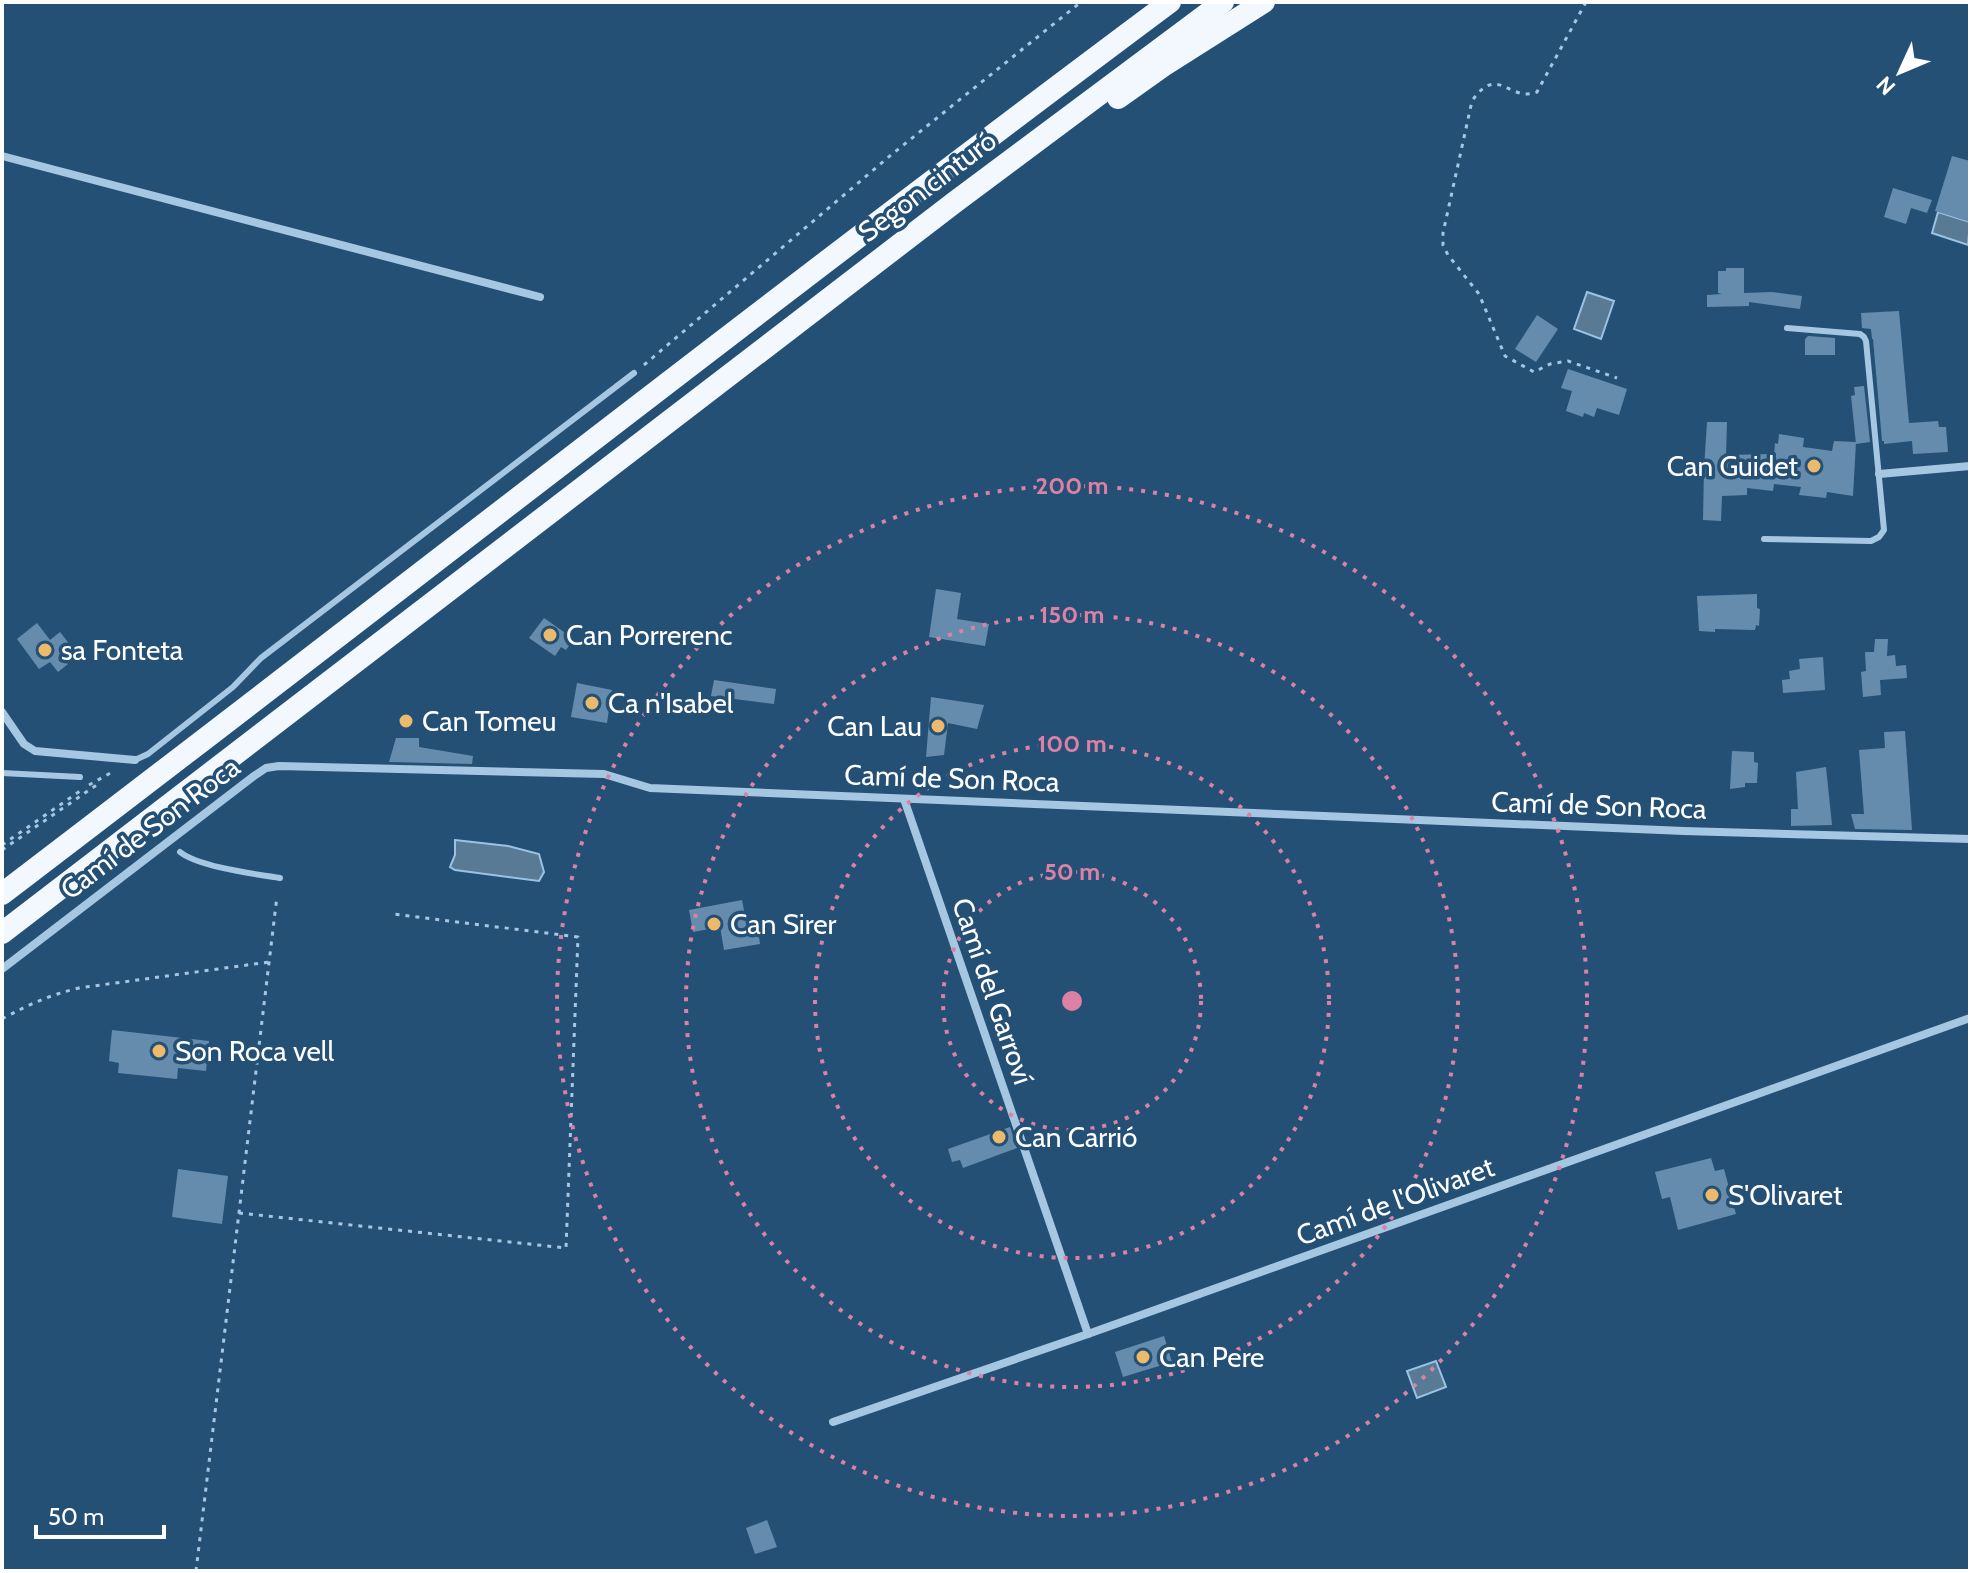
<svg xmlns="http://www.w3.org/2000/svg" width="1972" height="1573" viewBox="0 0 1972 1573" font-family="Cabin,sans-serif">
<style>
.water{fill:#597a95;stroke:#9ac3e3;stroke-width:2}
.building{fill:#658cad}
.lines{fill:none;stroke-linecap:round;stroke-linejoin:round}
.path{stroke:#a6c7e2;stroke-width:3;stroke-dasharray:4 6;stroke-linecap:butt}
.service{stroke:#a6c7e2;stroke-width:6}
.minor{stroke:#a6c7e2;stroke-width:8}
.trunk{stroke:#f2f8fe;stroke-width:22}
.ring{fill:none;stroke:#dd80a5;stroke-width:4;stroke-dasharray:4 8}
.poi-dot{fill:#ecba6a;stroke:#255076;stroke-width:3}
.labels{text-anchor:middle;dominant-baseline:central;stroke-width:7;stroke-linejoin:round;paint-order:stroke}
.street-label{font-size:28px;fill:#fff;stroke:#255076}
.poi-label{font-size:28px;fill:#fff;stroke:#255076;text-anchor:start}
.centre{fill:#dd80a5;stroke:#255076;stroke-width:4}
.ring-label{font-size:24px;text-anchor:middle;font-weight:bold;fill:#dd80a5;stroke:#255076;stroke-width:7;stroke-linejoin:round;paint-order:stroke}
</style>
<rect width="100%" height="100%" fill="#255076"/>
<g class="water">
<path d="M 1938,212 L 1970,222 L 1968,245 L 1932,233 Z"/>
<path d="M 1587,292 L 1614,301 L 1601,339 L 1574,329 Z"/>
<path d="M 455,840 L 508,846 L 539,854 L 544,872 L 539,881 L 455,870 L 450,867 L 455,855 Z"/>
<path d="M 1436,1361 L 1446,1387 L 1417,1398 L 1407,1371 Z"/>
</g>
<g class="building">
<path d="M 1952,156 L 1970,161 L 1970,222 L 1935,211 Z"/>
<path d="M 1893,188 L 1932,200 L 1927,213 L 1911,208 L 1906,224 L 1884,217 Z"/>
<path d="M 1726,268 L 1744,268 L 1744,293 L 1772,292 L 1802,296 L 1800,309 L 1749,302 L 1749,306 L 1707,307 L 1707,295 L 1722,294 L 1718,293 L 1718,271 L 1726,271 Z"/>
<path d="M 1899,311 L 1909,423 L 1938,421 L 1939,427 L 1946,427 L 1948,452 L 1913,454 L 1912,441 L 1884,444 L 1884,441 L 1882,441 L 1873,339 L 1872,339 L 1871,329 L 1862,328 L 1861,313 Z"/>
<path d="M 1537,315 L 1558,329 L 1536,362 L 1515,349 Z"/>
<path d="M 1808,336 L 1835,338 L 1835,355 L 1805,355 L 1805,339 Z"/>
<path d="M 1568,369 L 1627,389 L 1619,415 L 1597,408 L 1594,417 L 1584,413 L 1583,417 L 1566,411 L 1572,391 L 1561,388 Z"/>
<path d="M 1864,386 L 1870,442 L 1856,444 L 1851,396 L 1855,395 L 1854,387 Z"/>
<path d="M 1707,422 L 1727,422 L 1726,455 L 1774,454 L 1775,443 L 1778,444 L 1779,434 L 1804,438 L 1803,447 L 1832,451 L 1834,441 L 1856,442 L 1853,496 L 1827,492 L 1826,498 L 1799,495 L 1801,487 L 1774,484 L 1773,491 L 1747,488 L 1747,495 L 1722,496 L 1721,521 L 1703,520 L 1704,468 Z"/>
<path d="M 936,589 L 961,593 L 957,619 L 989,624 L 985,646 L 929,637 Z"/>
<path d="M 1757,594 L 1757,608 L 1760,609 L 1759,626 L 1756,625 L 1755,630 L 1715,629 L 1715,632 L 1699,631 L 1697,596 Z"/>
<path d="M 544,618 L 574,639 L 566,650 L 561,647 L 555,656 L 529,638 Z"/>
<path d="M 37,623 L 50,640 L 60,632 L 71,646 L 60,653 L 68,664 L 58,672 L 50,662 L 39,669 L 17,639 Z"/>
<path d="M 1875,639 L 1888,639 L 1887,656 L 1895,655 L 1896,666 L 1906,665 L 1907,678 L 1880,680 L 1881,695 L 1863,697 L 1861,672 L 1866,671 L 1865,652 L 1874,652 Z"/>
<path d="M 1823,657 L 1825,690 L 1783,693 L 1782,680 L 1790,679 L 1789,671 L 1800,669 L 1799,659 Z"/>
<path d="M 714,680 L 776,689 L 774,704 L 711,696 Z"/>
<path d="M 577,683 L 612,690 L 607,723 L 571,717 Z"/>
<path d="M 931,697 L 984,705 L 977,729 L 948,723 L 944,755 L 926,757 Z"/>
<path d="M 1905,731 L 1912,830 L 1855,829 L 1851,814 L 1864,814 L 1859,750 L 1885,748 L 1884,732 Z"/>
<path d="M 396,738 L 419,738 L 419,747 L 473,756 L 472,764 L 389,762 Z"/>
<path d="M 1732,751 L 1754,752 L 1754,762 L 1758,763 L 1757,783 L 1745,783 L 1745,787 L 1730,789 Z"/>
<path d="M 1826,767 L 1832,825 L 1791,826 L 1791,809 L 1798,809 L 1796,772 Z"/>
<path d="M 742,900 L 748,932 L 758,930 L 760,944 L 724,950 L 720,927 L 693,932 L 689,910 Z"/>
<path d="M 112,1030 L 209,1041 L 206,1071 L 178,1068 L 177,1079 L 118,1073 L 119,1063 L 109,1061 Z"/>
<path d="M 1010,1127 L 1017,1148 L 963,1168 L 960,1160 L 952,1162 L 948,1149 Z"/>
<path d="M 1711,1158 L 1715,1171 L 1724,1169 L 1736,1214 L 1678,1230 L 1670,1197 L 1662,1199 L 1655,1172 Z"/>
<path d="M 178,1169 L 228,1176 L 222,1224 L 172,1217 Z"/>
<path d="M 1164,1336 L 1172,1362 L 1123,1377 L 1115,1352 Z"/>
<path d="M 767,1520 L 777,1547 L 755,1554 L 746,1528 Z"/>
</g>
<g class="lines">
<g class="path">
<path d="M 1586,2 L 1537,92 C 1509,103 1498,63 1472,101 L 1443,233 L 1443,245 L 1448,255 L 1479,294 L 1505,356 L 1534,372 L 1550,364 L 1568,361 L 1617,378"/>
<path d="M 644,365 L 891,155 L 1081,2"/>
<path d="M 89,785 L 114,771"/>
<path d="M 2,845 L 83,789"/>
<path d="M 2,850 L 98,784"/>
<path d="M 2,1019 C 28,1005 49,995 79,988 L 269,962"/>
<path d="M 239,1213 L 566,1248 L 578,937 L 393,914"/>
<path d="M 196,1571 L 277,896"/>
</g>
<g class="service">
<path d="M 1764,539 L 1871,541 L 1879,537 L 1884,530 L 1866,341 L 1864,337 L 1860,334 L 1787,328"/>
<path d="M 135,760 L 148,754 L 233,687 L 261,658 L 634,373"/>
<path d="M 2,773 L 80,777"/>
<path d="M 180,852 C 199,867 255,874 280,878"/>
</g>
<g class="minor">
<path d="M 2,156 L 540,297"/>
<path d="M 1879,474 L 1970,466"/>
<path d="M 2,712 L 24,744 L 35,751 L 135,760"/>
<path d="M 904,799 L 1088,1334"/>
<path d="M 2,969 L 254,776 L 266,768 L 279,766 L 604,774 L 650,788 L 1684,831 L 1970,839"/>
<path d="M 833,1422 L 1088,1334 L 1970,1018"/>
</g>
<g class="trunk">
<path d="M 1118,98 L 1163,66 L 1264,2"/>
<path d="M 2,894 C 392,597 777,295 1170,2"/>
<path d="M 2,933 L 955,202 L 1223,2"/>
</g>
</g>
<g class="ring">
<circle cx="1072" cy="1001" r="129"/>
<circle cx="1072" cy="1001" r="257"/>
<circle cx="1072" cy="1001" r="386"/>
<circle cx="1072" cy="1001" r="515"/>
</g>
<g class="poi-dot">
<circle cx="1814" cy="466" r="8"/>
<circle cx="550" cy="635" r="8"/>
<circle cx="45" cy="650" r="8"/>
<circle cx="592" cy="703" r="8"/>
<circle cx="406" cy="721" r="8"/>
<circle cx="938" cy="726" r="8"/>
<circle cx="714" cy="924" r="8"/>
<circle cx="159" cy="1051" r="8"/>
<circle cx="999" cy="1137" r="8"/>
<circle cx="1712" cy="1195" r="8"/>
<circle cx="1143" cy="1357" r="8"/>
</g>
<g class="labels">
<g class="street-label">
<text transform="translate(927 186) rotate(-37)">Segon cinturó</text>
<text transform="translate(952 778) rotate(2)">Camí de Son Roca</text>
<text transform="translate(1599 805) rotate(2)">Camí de Son Roca</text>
<text transform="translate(150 828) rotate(-37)">Camí de Son Roca</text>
<text transform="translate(993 991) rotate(71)">Camí del Garroví</text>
<text transform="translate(1395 1201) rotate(-20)">Camí de l'Olivaret</text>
</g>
<g class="poi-label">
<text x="1798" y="466" text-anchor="end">Can Guidet</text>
<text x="566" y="635">Can Porrerenc</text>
<text x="61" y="650">sa Fonteta</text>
<text x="608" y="703">Ca n'Isabel</text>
<text x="422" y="721">Can Tomeu</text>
<text x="922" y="726" text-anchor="end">Can Lau</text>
<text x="730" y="924">Can Sirer</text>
<text x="175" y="1051">Son Roca vell</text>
<text x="1015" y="1137">Can Carrió</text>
<text x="1728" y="1195">S'Olivaret</text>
<text x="1159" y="1357">Can Pere</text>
</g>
</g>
<circle cx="1072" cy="1001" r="12" class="centre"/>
<g class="ring-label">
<text x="1072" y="494">200 m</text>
<text x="1072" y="623">150 m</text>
<text x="1072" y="752">100 m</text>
<text x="1072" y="880">50 m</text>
</g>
<rect width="1972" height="1573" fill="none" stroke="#ffffff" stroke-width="8"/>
<g transform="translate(1900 72) rotate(226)" stroke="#255076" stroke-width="6" paint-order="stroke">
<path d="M0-6L14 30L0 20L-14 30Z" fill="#ffffff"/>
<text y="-12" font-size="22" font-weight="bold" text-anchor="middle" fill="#ffffff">N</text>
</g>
<path d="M36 1525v12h128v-12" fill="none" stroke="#ffffff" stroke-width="4"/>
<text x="48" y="1525" font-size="24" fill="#ffffff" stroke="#255076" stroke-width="6" paint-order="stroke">50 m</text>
</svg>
